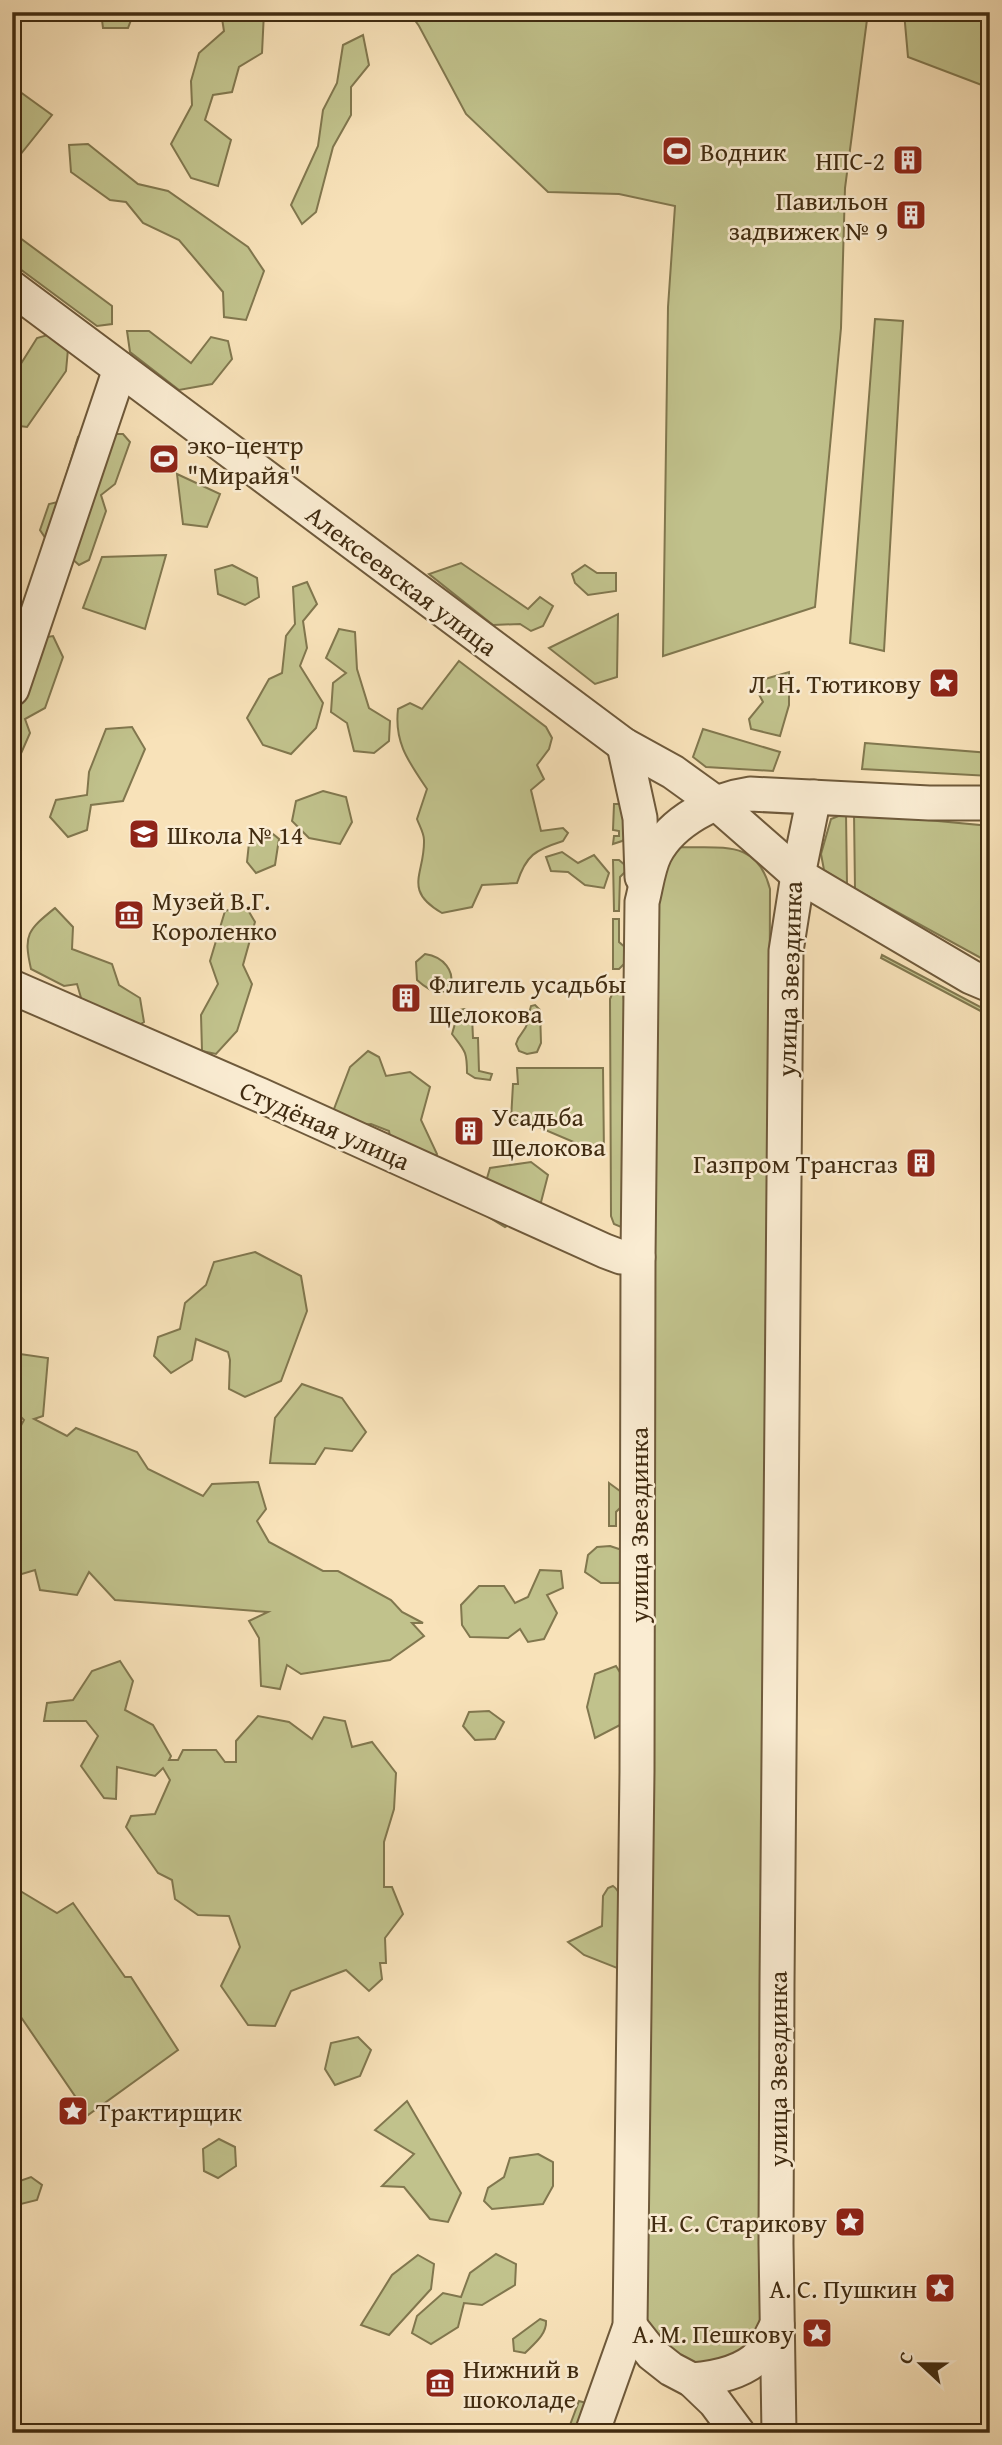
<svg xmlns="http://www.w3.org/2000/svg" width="1002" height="2445" viewBox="0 0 1002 2445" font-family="'Gentium Book Plus',serif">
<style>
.green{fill:#c1c28c;stroke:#81774e;stroke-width:2}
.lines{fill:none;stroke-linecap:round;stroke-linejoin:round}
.minor-casing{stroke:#6f5a3b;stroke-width:37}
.minor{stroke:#faecd2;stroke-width:33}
.labels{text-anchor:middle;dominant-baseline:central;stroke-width:5;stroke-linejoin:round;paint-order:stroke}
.poi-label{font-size:26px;fill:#412c11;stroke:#faecd2;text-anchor:start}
.street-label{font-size:26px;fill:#412c11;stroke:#faecd2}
</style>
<rect width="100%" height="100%" fill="#f8e2b9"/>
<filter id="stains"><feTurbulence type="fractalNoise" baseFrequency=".00286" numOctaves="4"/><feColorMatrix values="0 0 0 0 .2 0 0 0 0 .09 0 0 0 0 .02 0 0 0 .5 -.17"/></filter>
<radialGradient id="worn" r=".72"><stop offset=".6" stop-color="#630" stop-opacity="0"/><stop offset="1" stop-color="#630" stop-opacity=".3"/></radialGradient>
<g class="green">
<path d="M 101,12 L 134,12 L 128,28 L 103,28 Z"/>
<path d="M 221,12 L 264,12 L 262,53 L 239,67 L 232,92 L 213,95 L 205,120 L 231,140 L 218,186 L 191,178 L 171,144 L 192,105 L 191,81 L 199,53 L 224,31 Z"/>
<path d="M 409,12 L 868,12 L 845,188 L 841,328 L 815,607 L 663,656 L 668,307 L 675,206 L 619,194 L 548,192 L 466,114 L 419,26 Z"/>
<path d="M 904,12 L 990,12 L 990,624 L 983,623 L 987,87 L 908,57 Z"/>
<path d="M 363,35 L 369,65 L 351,87 L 351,115 L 333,147 L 316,212 L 302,224 L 291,205 L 318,146 L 323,110 L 337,83 L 343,45 Z"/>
<path d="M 12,86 L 52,115 L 12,165 Z"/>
<path d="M 88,144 L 138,184 L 168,191 L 248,247 L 264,271 L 246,320 L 224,317 L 223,292 L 179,240 L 143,223 L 126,202 L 110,200 L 71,172 L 69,145 Z"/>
<path d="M 12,232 L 112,306 L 112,324 L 97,326 L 12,263 Z"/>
<path d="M 875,319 L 903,321 L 884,651 L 850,643 Z"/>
<path d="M 127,331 L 149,331 L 191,363 L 211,337 L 228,341 L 232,359 L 212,384 L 179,390 L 130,352 Z"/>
<path d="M 51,334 L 68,349 L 66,371 L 27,427 L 12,425 L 12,378 L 37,338 Z"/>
<path d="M 108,434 L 123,434 L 130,442 L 115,484 L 101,495 L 106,511 L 89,560 L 79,565 L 70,557 Z"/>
<path d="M 78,437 L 84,439 L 48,542 L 40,530 L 49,504 L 58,502 Z"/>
<path d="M 177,474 L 220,494 L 207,527 L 183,524 Z"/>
<path d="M 166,555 L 145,629 L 83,608 L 102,557 Z"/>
<path d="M 461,563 L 528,609 L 540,597 L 553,606 L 543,626 L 531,631 L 520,624 L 493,625 L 429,574 Z"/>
<path d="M 232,565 L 257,578 L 259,597 L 245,605 L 218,594 L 215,570 Z"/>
<path d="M 585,565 L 597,573 L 616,573 L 616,591 L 588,595 L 575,583 L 572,574 Z"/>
<path d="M 307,582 L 317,604 L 303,621 L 307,648 L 300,666 L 323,703 L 316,728 L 291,754 L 263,745 L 247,718 L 269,679 L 282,673 L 286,636 L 295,624 L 293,587 Z"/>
<path d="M 618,614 L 617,677 L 595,684 L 549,648 Z"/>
<path d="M 339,629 L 355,632 L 357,669 L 369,708 L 390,721 L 389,741 L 374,753 L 354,751 L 347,723 L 331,712 L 333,683 L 346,673 L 326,658 Z"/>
<path d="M 53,636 L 63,657 L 45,708 L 25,719 L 30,733 L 19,758 L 12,759 L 12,720 L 17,716 L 13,703 L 35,639 Z"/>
<path d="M 459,661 L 546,727 L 552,738 L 549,749 L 537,765 L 544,779 L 531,790 L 541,831 L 563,828 L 568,833 L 563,841 C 535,850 526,855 517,883 L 482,885 L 472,907 L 442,913 C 402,890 425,874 424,840 C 424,833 419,825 417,819 L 427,789 C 409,762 394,743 398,709 L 410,703 L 422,709 Z"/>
<path d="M 789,672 L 789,705 L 780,736 L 751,729 L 749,719 L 763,702 L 754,685 L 765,679 Z"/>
<path d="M 132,727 L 145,749 L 123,801 L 91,805 L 87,830 L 68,837 L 50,817 L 56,800 L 87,795 L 89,772 L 106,729 Z"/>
<path d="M 703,729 L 780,752 L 773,771 L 706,767 L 693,757 Z"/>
<path d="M 865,743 L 990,753 L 990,776 L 862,769 Z"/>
<path d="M 323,791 L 346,797 L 352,822 L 340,844 L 309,838 L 292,821 L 296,801 Z"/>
<path d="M 614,804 L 624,804 L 628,836 L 622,841 L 613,844 L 614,836 L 619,836 L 619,831 L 613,830 Z"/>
<path d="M 846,813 L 847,885 L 824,870 L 821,854 L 831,819 Z"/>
<path d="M 854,813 L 990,826 L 990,963 L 855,889 Z"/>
<path d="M 267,829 L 279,839 L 275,865 L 256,873 L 247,862 L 249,843 Z"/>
<path d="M 678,847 C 721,849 757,838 770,889 L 765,2321 L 750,2349 L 700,2366 L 675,2358 L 646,2323 L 654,875 Z"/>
<path d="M 562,852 L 578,863 L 594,855 L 609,873 L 604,888 L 585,885 L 568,872 L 551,871 L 546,857 Z"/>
<path d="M 613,860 L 619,860 L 626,866 L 626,871 L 620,877 L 619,911 L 614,911 Z"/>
<path d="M 245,905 L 255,922 L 243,965 L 252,984 L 237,1031 L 216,1054 L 202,1051 L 201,1015 L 218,984 L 210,961 L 225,911 Z"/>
<path d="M 55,908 L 73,927 L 72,949 L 112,964 L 119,985 L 140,998 L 144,1022 L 128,1032 L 84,1008 L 77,984 L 64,986 L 31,969 C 23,934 28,930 55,908 Z"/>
<path d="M 613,919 L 619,919 L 619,942 L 627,949 L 625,963 L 619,969 L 613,969 Z"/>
<path d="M 425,954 C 466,960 456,1016 417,980 L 416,962 Z"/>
<path d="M 882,955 L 990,1012 L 990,1016 L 881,958 Z"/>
<path d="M 618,990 L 623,993 L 624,1001 L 626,1069 L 623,1078 L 623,1123 L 628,1224 L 621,1227 L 614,1224 L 611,1216 L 610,999 L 613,992 Z"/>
<path d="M 535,1005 L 540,1010 L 541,1043 L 537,1052 L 527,1054 L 519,1051 L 516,1044 C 519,1033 525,1032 527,1024 C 529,1018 529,1012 531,1006 Z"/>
<path d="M 464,1009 L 469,1011 L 472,1016 L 473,1038 L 478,1038 L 479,1071 L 492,1074 L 490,1080 L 475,1078 L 467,1073 C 467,1051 465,1051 452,1034 L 459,1010 Z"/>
<path d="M 368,1051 L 379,1057 L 386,1076 L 410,1072 L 430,1087 L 421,1120 L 437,1154 L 423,1169 L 394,1161 L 389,1131 L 371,1124 L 344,1127 L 334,1109 L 350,1067 Z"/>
<path d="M 517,1068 L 603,1068 L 604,1155 L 529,1123 L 511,1120 L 513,1084 L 518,1084 Z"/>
<path d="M 531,1162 L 548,1175 L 540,1206 L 505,1227 L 485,1215 L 485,1185 L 490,1168 Z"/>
<path d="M 255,1252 L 301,1276 L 307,1311 L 281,1381 L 245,1397 L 229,1389 L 230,1360 L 228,1352 L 196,1339 L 192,1360 L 171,1373 L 154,1356 L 158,1337 L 180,1329 L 185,1303 L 206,1285 L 214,1262 Z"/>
<path d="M 20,1354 L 48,1358 L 43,1416 L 34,1419 L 67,1436 L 76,1428 L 137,1452 L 148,1469 L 203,1496 L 212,1484 L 258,1482 L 266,1509 L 257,1521 L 269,1542 L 323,1571 L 338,1571 L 391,1600 L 402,1612 L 423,1623 L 412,1623 L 424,1636 L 390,1660 L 301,1674 L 287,1665 L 280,1689 L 261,1686 L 259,1638 L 249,1621 L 268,1612 L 115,1600 L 89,1572 L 77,1595 L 40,1590 L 35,1570 L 12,1577 L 12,1442 L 24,1420 L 12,1408 L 12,1376 Z"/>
<path d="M 302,1384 L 342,1398 L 366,1432 L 352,1451 L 325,1448 L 315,1464 L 270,1463 L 275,1418 Z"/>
<path d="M 609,1483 L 624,1494 L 623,1505 L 616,1512 L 616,1526 L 609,1526 Z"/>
<path d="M 610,1546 L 625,1551 L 626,1570 L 619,1583 L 601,1583 L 585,1572 L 588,1555 L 597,1547 Z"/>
<path d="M 540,1570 L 561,1571 L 563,1588 L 547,1595 L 557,1613 L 544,1639 L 528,1642 L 520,1629 L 508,1638 L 470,1637 L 462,1625 L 461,1605 L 479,1586 L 504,1586 L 515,1603 L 528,1597 Z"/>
<path d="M 120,1661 L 133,1681 L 125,1710 L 153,1725 L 171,1756 L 169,1760 L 178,1760 L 183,1750 L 216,1750 L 225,1762 L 236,1762 L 236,1741 L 258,1716 L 289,1722 L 312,1739 L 324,1717 L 345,1721 L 352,1747 L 372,1742 L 396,1773 L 394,1809 L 384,1842 L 384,1887 L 392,1887 L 403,1914 L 385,1938 L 386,1963 L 380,1963 L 382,1979 L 369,1991 L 346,1970 L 291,1991 L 275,2026 L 248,2025 L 221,1986 L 240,1947 L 229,1916 L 198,1915 L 175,1899 L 172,1880 L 158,1873 L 126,1827 L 131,1816 L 155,1814 L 170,1780 L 163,1768 L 155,1776 L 117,1767 L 116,1799 L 104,1798 L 81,1766 L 98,1736 L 86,1721 L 44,1721 L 47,1703 L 73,1700 L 92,1671 Z"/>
<path d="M 616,1666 L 626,1682 L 620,1725 L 595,1738 L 587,1707 L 595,1674 Z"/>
<path d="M 489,1711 L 504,1722 L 495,1739 L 475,1740 L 463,1726 L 469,1712 Z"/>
<path d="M 12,1886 L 57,1913 L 73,1903 L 125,1977 L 131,1977 L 178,2050 L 88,2115 L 12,2004 Z"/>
<path d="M 613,1886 C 629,1897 625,1942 626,1962 L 617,1968 L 584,1955 L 568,1942 L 602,1926 L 603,1896 L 608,1888 Z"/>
<path d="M 358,2037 L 371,2050 L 360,2076 L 335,2085 L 325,2069 L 331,2043 Z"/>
<path d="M 407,2101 L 461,2193 L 448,2222 L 430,2219 L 404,2187 L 382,2186 L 414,2154 L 375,2130 Z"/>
<path d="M 219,2139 L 235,2147 L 236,2166 L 218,2178 L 204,2171 L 203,2149 Z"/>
<path d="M 538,2154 L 553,2162 L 553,2186 L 543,2204 L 492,2209 L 484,2201 L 488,2188 L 504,2177 L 510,2158 Z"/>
<path d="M 31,2177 L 42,2185 L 37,2200 L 21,2204 L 12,2197 L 14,2183 Z"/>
<path d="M 496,2254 L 516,2264 L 515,2285 L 482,2305 L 464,2303 L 458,2327 L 431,2344 L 412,2333 L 417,2316 L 443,2293 L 461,2297 L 470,2273 Z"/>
<path d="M 418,2255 L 434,2264 L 431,2289 L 389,2335 L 361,2325 L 392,2275 Z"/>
<path d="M 540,2319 L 546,2321 C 547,2334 534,2344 525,2353 L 514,2351 L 513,2339 Z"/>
<path d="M 579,2401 L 586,2403 L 574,2433 L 567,2433 Z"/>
</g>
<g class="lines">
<g class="minor-casing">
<g id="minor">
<path d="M 12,288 L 624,745 L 673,772 L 716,803 L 798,875 L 971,977 L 990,985"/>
<path d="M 12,689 L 120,369"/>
<path d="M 624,745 L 640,818 L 642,877"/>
<path d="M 12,987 L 260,1095 L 605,1251 L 621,1257 L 638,1257"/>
<path d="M 630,2326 L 652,2354 L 671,2369 L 692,2380 L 715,2402 L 738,2433"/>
<path d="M 692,2380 C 715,2378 743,2373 760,2355 C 767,2346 772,2334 777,2325"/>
<path d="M 592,2433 L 630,2326 L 637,1772 L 638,1257 L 642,902 C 646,887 648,868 655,854 C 672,821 715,799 750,794 L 929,803 L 990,803"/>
<path d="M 779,2433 L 776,2244 L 777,1985 L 786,951 L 798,875 L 814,797"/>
</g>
</g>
<use href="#minor" class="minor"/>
</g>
<defs>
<g id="stadium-square" transform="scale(1.575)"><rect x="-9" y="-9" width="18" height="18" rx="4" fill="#8f2418" stroke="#faecd2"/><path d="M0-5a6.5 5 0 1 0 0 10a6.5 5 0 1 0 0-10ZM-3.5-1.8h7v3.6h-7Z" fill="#fff"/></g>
<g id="building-square" transform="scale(1.575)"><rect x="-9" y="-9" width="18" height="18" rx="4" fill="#8f2418" stroke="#faecd2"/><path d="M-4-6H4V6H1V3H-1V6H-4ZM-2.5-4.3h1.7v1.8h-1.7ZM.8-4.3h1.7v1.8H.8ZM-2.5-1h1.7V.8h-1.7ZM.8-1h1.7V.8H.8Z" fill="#fff"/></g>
<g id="sight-square" transform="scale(1.575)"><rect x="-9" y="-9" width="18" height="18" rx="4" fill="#8f2418" stroke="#faecd2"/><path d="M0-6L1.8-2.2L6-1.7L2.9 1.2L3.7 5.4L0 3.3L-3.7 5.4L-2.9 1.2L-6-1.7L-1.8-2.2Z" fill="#fff"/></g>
<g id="school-square" transform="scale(1.575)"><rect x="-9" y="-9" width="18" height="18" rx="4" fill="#8f2418" stroke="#faecd2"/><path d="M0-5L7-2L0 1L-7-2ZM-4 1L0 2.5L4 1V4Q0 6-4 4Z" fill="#fff"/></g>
<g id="museum-square" transform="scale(1.575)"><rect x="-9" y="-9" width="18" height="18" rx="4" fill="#8f2418" stroke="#faecd2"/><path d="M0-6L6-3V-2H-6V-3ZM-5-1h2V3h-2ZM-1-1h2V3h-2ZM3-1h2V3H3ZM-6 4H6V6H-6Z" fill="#fff"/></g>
</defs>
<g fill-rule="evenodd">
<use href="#stadium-square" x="677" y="151"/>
<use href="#building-square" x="908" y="160"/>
<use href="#building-square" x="911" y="215"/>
<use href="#stadium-square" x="164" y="459"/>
<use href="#sight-square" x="944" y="683"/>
<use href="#school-square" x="144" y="834"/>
<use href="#museum-square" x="129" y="915"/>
<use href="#building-square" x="406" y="998"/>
<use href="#building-square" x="469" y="1131"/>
<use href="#building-square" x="921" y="1163"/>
<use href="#sight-square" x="73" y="2111"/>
<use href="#sight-square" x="850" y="2222"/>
<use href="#sight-square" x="940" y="2288"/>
<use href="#sight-square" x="817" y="2333"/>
<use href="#museum-square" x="440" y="2383"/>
</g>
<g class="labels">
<g class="poi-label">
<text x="700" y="151">Водник</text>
<text x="885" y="160" text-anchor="end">НПС-2</text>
<text x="888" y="200" text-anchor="end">Павильон<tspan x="888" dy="30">задвижек № 9</tspan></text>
<text x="187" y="444">эко-центр<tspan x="187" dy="30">"Мирайя"</tspan></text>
<text x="921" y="683" text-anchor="end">Л. Н. Тютикову</text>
<text x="167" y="834">Школа № 14</text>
<text x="152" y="900">Музей В.Г.<tspan x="152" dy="30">Короленко</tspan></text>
<text x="429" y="983">Флигель усадьбы<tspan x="429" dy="30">Щелокова</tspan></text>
<text x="492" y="1116">Усадьба<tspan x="492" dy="30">Щелокова</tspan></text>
<text x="898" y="1163" text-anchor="end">Газпром Трансгаз</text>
<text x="96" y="2111">Трактирщик</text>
<text x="827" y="2222" text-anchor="end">Н. С. Старикову</text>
<text x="917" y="2288" text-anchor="end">А. С. Пушкин</text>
<text x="794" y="2333" text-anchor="end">А. М. Пешкову</text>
<text x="463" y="2368">Нижний в<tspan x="463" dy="30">шоколаде</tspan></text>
</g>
<g class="street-label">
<text transform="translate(402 580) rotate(37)">Алексеевская улица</text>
<text transform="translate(789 979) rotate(-88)">улица Звездинка</text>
<text transform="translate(325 1125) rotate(24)">Студёная улица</text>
<text transform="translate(638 1525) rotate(-90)">улица Звездинка</text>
<text transform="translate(777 2069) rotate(-90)">улица Звездинка</text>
</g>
</g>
<rect width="1002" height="2445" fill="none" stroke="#f8e2b9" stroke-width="42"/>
<rect x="14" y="14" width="974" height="2417" fill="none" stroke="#412c11" stroke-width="3.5"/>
<rect x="21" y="21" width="960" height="2403" fill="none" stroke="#412c11" stroke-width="2"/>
<g transform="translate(921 2364) rotate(292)" stroke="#faecd2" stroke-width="5" paint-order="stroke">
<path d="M0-5L12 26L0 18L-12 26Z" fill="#412c11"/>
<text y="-10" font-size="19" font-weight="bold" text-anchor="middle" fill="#412c11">С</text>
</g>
<rect width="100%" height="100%" filter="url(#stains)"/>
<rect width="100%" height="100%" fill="url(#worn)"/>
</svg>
